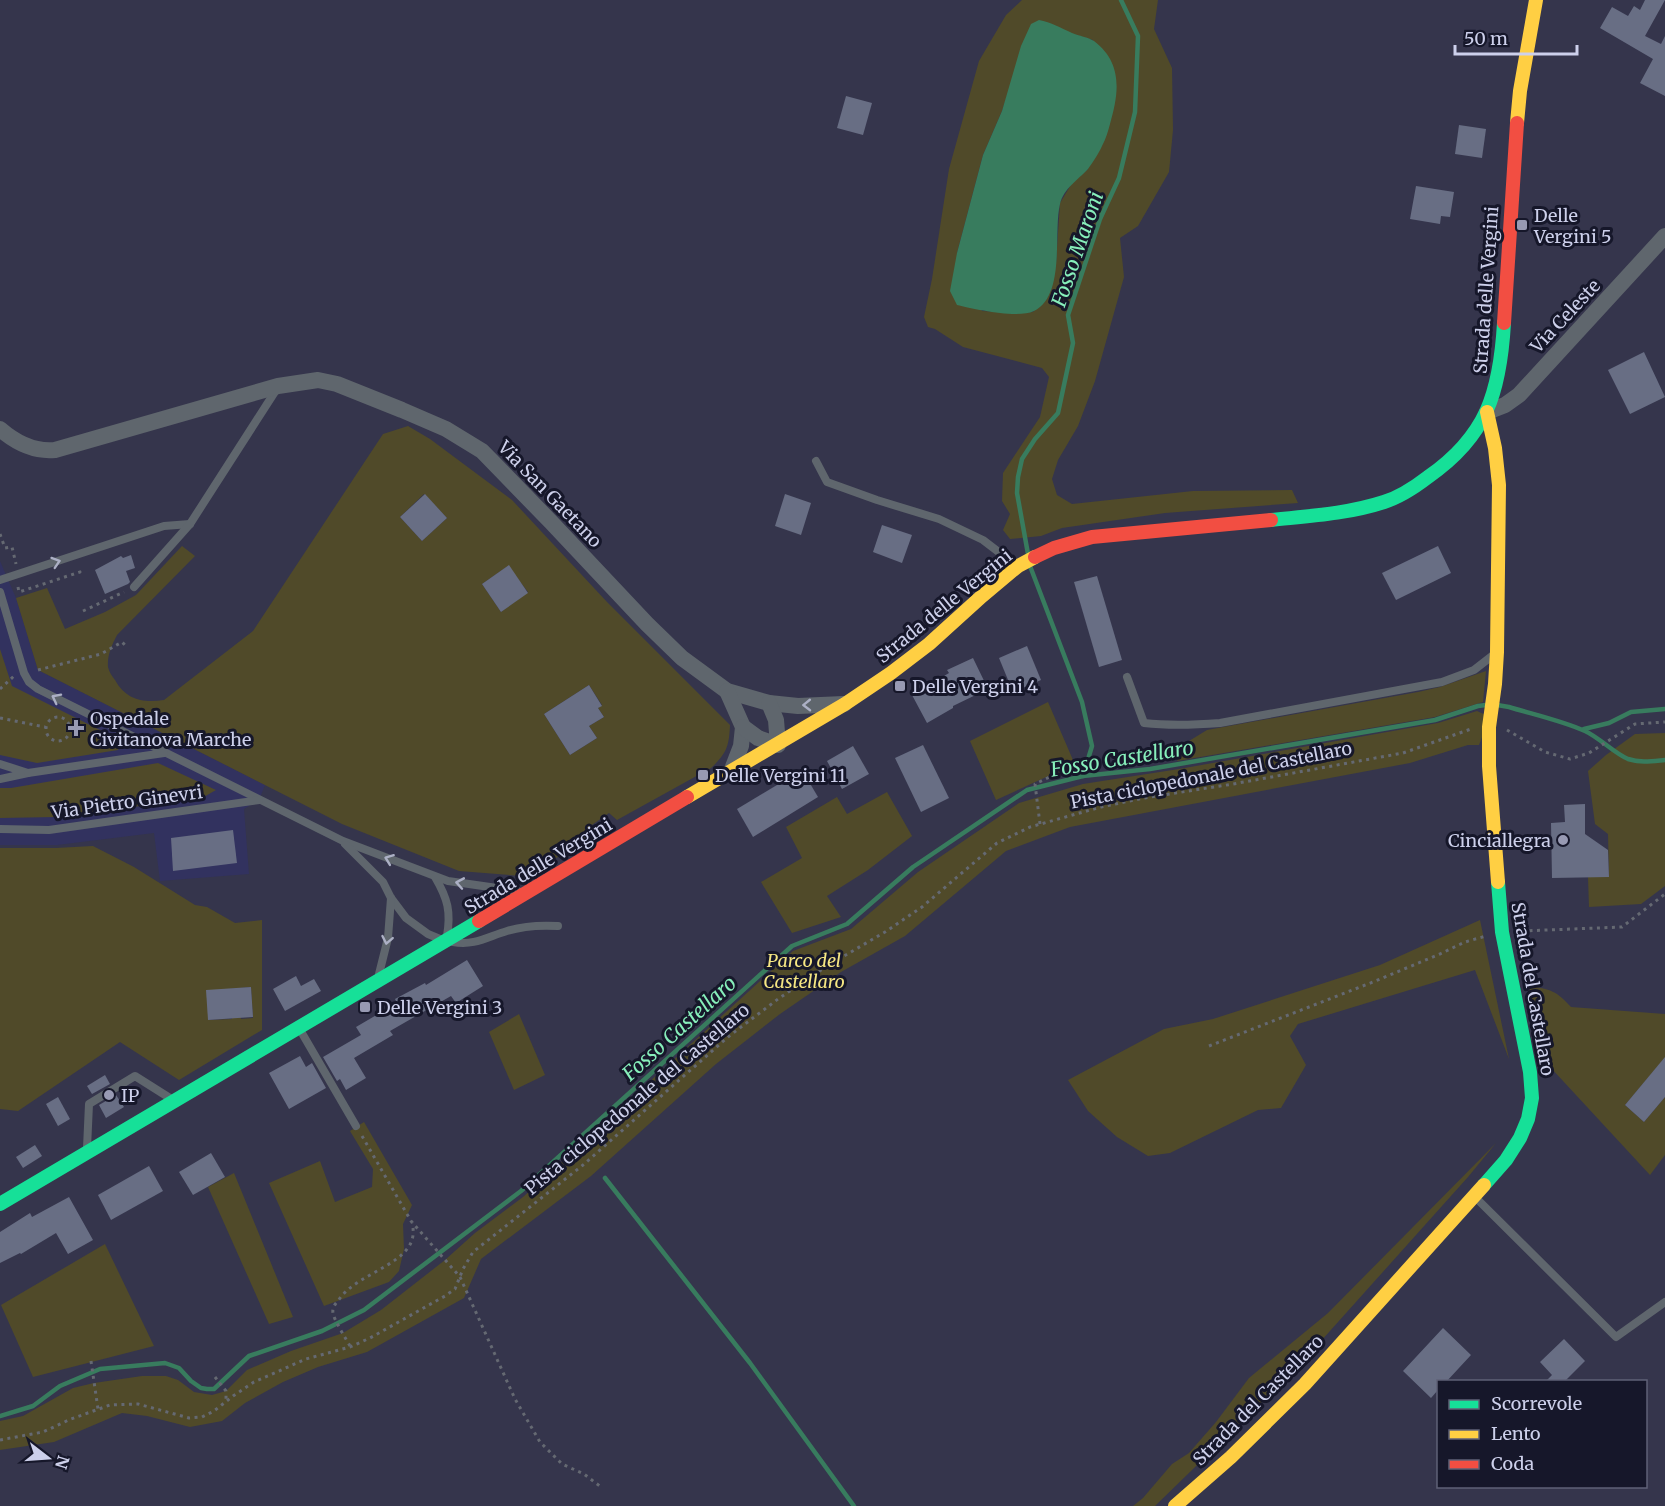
<svg xmlns="http://www.w3.org/2000/svg" width="1665" height="1506" viewBox="0 0 1665 1506" font-family="Merriweather,serif">
<style>
.built{fill:#32325f}
.green{fill:#504a29;fill-rule:evenodd}
.water{fill:#387c5e}
.lines{fill:none;stroke-linecap:round;stroke-linejoin:round}
.stream{stroke:#387c5e;stroke-width:4.5}
.building{fill:#686e84}
.path{stroke:#656972;stroke-width:3;stroke-dasharray:3 4.5;stroke-linecap:butt}
.lane{stroke:#5f666d;stroke-width:8}
.street{stroke:#5f666d;stroke-width:16}
.fast{stroke:#16e098;stroke-width:14}
.slow{stroke:#ffcf43;stroke-width:14}
.jam{stroke:#f24e42;stroke-width:14}
.oneway{stroke:#acb0c5}
.poi-dot{fill:#989ab3;stroke:#16172a;stroke-width:2}
.labels{text-anchor:middle;dominant-baseline:central;stroke-width:6;stroke-linejoin:round;paint-order:stroke}
.poi-label{font-size:18px;fill:#cdd0eb;stroke:#16172a;text-anchor:start}
.street-label{font-size:18px;fill:#cdd0eb;stroke:#16172a}
.park-label{font-size:18px;font-style:italic;fill:#f6e783;stroke:#16172a}
.water-label{font-size:20px;font-style:italic;fill:#87efbb;stroke:#16172a}
</style>
<rect width="100%" height="100%" fill="#35354c"/>
<path class="built" d="M 0,561 L 16,598 L 38,670 L 265,785 L 259,800 L 244,809 L 249,874 L 160,881 L 154,833 L 57,845 L 0,845 Z"/>
<g class="green">
<path d="M 1022,0 L 1158,0 L 1154,29 L 1172,68 L 1173,130 L 1169,172 L 1138,226 L 1120,238 L 1124,277 L 1095,381 L 1078,426 L 1058,460 L 1052,479 L 1057,495 L 1072,504 L 1193,491 L 1292,490 L 1298,503 L 1165,513 L 1062,528 L 1041,536 L 1010,539 L 1003,530 L 1010,514 L 1002,501 L 1003,473 L 1040,417 L 1049,377 L 1042,368 L 963,347 L 935,329 L 928,327 L 924,317 L 932,279 L 949,169 L 979,61 L 1006,15 ZM 1073,34 L 1093,40 L 1088,169 L 1072,183 L 1060,203 L 1056,263 L 1051,289 L 1033,312 L 1018,313 L 982,311 L 957,253 L 983,155 L 1002,111 L 1011,84 Z"/>
<path d="M 408,426 L 430,439 L 512,500 L 607,602 L 730,725 C 729,746 727,753 711,768 L 617,820 L 609,813 L 589,827 L 591,840 L 521,876 L 459,871 L 342,824 L 38,670 L 16,598 L 47,588 L 65,629 L 105,612 L 136,595 L 182,546 L 195,556 L 117,635 C 112,645 107,655 108,667 C 109,672 112,676 115,680 C 126,700 143,703 164,700 L 253,631 L 383,434 ZM 424,494 L 447,518 L 422,541 L 400,517 ZM 508,566 L 528,592 L 501,612 L 482,584 ZM 589,685 L 602,705 L 598,708 L 604,717 L 589,726 L 597,738 L 570,755 L 544,714 Z"/>
<path d="M 0,649 L 12,686 L 122,741 L 118,750 L 37,763 L 0,755 Z"/>
<path d="M 1486,671 L 1483,702 L 1435,717 L 1177,761 L 1189,741 L 1207,730 L 1418,692 L 1440,687 Z"/>
<path d="M 1048,702 L 1076,767 L 1057,776 L 1055,773 L 996,800 L 970,741 Z"/>
<path d="M 1477,711 L 1490,717 L 1479,745 L 1468,745 L 1410,763 L 1070,827 L 1006,851 L 905,936 L 841,972 L 780,1014 L 716,1064 L 591,1176 L 481,1259 L 464,1298 L 367,1352 L 318,1367 L 283,1382 L 245,1403 L 222,1421 L 190,1427 L 147,1416 L 122,1413 L 54,1442 L 0,1450 L 0,1421 L 23,1416 L 73,1388 L 94,1383 L 142,1376 L 166,1376 L 178,1380 L 194,1392 L 212,1395 L 226,1391 L 247,1370 L 291,1351 L 343,1333 L 381,1310 L 445,1260 L 475,1233 L 523,1197 L 793,951 L 851,929 L 918,872 L 1019,803 L 1083,784 L 1179,769 L 1438,723 Z"/>
<path d="M 1665,733 L 1665,886 L 1641,904 L 1589,907 L 1588,877 L 1609,876 L 1608,834 L 1595,824 L 1588,771 L 1606,755 L 1635,734 Z"/>
<path d="M 158,763 L 216,790 L 202,798 L 56,817 L 0,818 L 0,788 L 11,788 Z"/>
<path d="M 887,792 L 912,836 L 868,870 L 827,896 L 841,917 L 792,933 L 761,882 L 802,858 L 786,827 L 837,797 L 847,814 Z"/>
<path d="M 93,846 L 134,867 L 195,905 L 207,907 L 235,923 L 262,920 L 262,1030 L 179,1080 L 120,1042 L 18,1111 L 0,1109 L 0,848 L 56,848 ZM 251,987 L 253,1018 L 241,1019 L 240,998 L 231,999 L 232,1019 L 209,1020 L 207,991 Z"/>
<path d="M 1480,920 L 1509,1059 L 1475,970 L 1298,1024 L 1290,1036 L 1306,1065 L 1281,1108 L 1258,1110 L 1170,1153 L 1148,1156 L 1117,1137 L 1088,1111 L 1068,1080 L 1164,1029 L 1213,1019 L 1380,965 Z"/>
<path d="M 1529,986 C 1550,989 1557,991 1571,1007 L 1665,1014 L 1665,1062 L 1663,1060 L 1625,1105 L 1644,1122 L 1665,1097 L 1665,1155 L 1650,1175 L 1539,1055 Z"/>
<path d="M 519,1014 L 545,1075 L 514,1090 L 489,1032 Z"/>
<path d="M 364,1122 L 412,1205 L 403,1224 L 404,1249 L 399,1271 L 389,1282 L 324,1306 L 269,1183 L 320,1161 L 335,1202 L 372,1187 L 373,1169 L 350,1131 Z"/>
<path d="M 1496,1143 L 1468,1177 L 1295,1370 L 1155,1506 L 1133,1506 L 1143,1498 L 1172,1464 L 1189,1453 L 1216,1422 L 1249,1378 L 1328,1313 Z"/>
<path d="M 234,1173 L 293,1317 L 269,1324 L 208,1187 Z"/>
<path d="M 105,1244 L 154,1346 L 33,1377 L 1,1305 Z"/>
</g>
<path class="water" d="M 1039,20 C 1051,22 1061,28 1072,33 C 1079,36 1088,37 1094,41 C 1123,63 1119,93 1110,124 C 1108,131 1106,139 1102,146 C 1099,153 1093,162 1088,169 C 1078,180 1064,188 1060,204 C 1053,233 1066,295 1034,311 C 1018,319 974,309 957,305 L 950,291 L 957,253 L 983,155 L 1002,111 L 1021,46 L 1031,24 Z"/>
<g class="lines">
<g class="stream">
<path d="M 1028,554 L 1017,493 L 1018,477 L 1022,459 L 1035,439 L 1058,413 L 1073,343 L 1068,315 L 1100,219 L 1119,178 L 1135,112 L 1138,36 L 1121,0"/>
<path d="M 1030,566 L 1082,702 L 1092,746 L 1083,776"/>
<path d="M 1497,705 L 1509,707 C 1532,714 1563,721 1585,731 C 1600,738 1615,754 1628,759 C 1640,763 1653,761 1665,760"/>
<path d="M 1584,729 L 1609,723 L 1631,712 L 1665,709"/>
<path d="M 605,1178 L 750,1363 L 854,1506"/>
<path d="M 0,1416 L 33,1406 L 60,1386 L 100,1369 L 165,1363 L 179,1368 L 191,1381 L 201,1388 L 207,1389 L 214,1389 L 249,1356 L 322,1331 L 364,1310 L 521,1191 L 792,946 L 847,924 L 913,867 L 1027,790 L 1083,776 L 1150,769 L 1435,720 L 1478,706 L 1486,705"/>
</g>
</g>
<g class="building">
<path d="M 1645,0 L 1665,0 L 1645,36 L 1661,44 L 1665,36 L 1665,96 L 1640,83 L 1653,59 L 1600,28 L 1612,7 L 1628,16 L 1634,6 L 1640,10 Z"/>
<path d="M 846,96 L 872,103 L 863,135 L 837,128 Z"/>
<path d="M 1459,125 L 1486,129 L 1482,158 L 1455,154 Z"/>
<path d="M 1416,186 L 1454,192 L 1450,217 L 1441,216 L 1440,224 L 1410,219 Z"/>
<path d="M 1644,352 L 1665,397 L 1630,414 L 1608,370 Z"/>
<path d="M 425,494 L 447,518 L 422,541 L 400,517 Z"/>
<path d="M 785,494 L 811,503 L 801,535 L 775,526 Z"/>
<path d="M 882,525 L 912,535 L 902,563 L 873,552 Z"/>
<path d="M 1438,546 L 1451,573 L 1396,600 L 1382,573 Z"/>
<path d="M 131,555 L 135,568 L 126,571 L 130,582 L 128,584 L 105,594 L 95,570 L 121,556 L 123,558 Z"/>
<path d="M 509,565 L 528,593 L 501,612 L 482,584 Z"/>
<path d="M 1097,576 L 1122,660 L 1099,667 L 1074,582 Z"/>
<path d="M 1027,646 L 1041,680 L 1013,692 L 999,658 Z"/>
<path d="M 973,658 L 988,689 L 953,706 L 953,708 L 927,723 L 912,695 L 949,673 L 947,670 Z"/>
<path d="M 589,685 L 602,706 L 598,708 L 604,717 L 589,726 L 597,738 L 570,755 L 544,714 Z"/>
<path d="M 923,745 L 949,798 L 921,812 L 895,758 Z"/>
<path d="M 853,746 L 869,774 L 842,789 L 827,761 Z"/>
<path d="M 802,770 L 818,797 L 753,837 L 737,809 Z"/>
<path d="M 1585,804 L 1585,834 L 1608,850 L 1609,877 L 1552,878 L 1551,823 L 1565,822 L 1564,805 Z"/>
<path d="M 233,830 L 237,863 L 173,871 L 171,838 Z"/>
<path d="M 467,960 L 483,986 L 456,1003 L 451,996 L 390,1031 L 393,1035 L 354,1058 L 366,1078 L 346,1090 L 340,1079 L 337,1081 L 323,1057 L 361,1035 L 356,1027 L 397,1003 L 395,999 L 425,983 L 426,985 Z"/>
<path d="M 296,976 L 301,986 L 314,979 L 321,991 L 285,1011 L 273,989 Z"/>
<path d="M 251,987 L 253,1017 L 208,1020 L 206,990 Z"/>
<path d="M 300,1056 L 306,1067 L 312,1063 L 326,1088 L 289,1109 L 269,1073 Z"/>
<path d="M 1665,1057 L 1665,1097 L 1644,1122 L 1625,1105 Z"/>
<path d="M 105,1075 L 110,1084 L 92,1094 L 87,1086 Z"/>
<path d="M 116,1095 L 124,1107 L 106,1118 L 99,1105 Z"/>
<path d="M 58,1097 L 70,1119 L 58,1126 L 46,1104 Z"/>
<path d="M 35,1145 L 42,1156 L 23,1168 L 16,1157 Z"/>
<path d="M 211,1153 L 225,1177 L 193,1195 L 179,1172 Z"/>
<path d="M 149,1166 L 163,1191 L 111,1220 L 98,1195 Z"/>
<path d="M 69,1197 L 93,1240 L 68,1254 L 56,1233 L 21,1254 L 20,1253 L 0,1263 L 0,1232 L 30,1213 L 32,1217 Z"/>
<path d="M 1443,1328 L 1471,1355 L 1446,1382 L 1438,1382 L 1438,1390 L 1431,1398 L 1403,1371 Z"/>
<path d="M 1564,1339 L 1585,1361 L 1564,1382 L 1545,1382 L 1552,1375 L 1540,1362 Z"/>
</g>
<g class="lines">
<g class="path">
<path d="M 0,534 L 5,548 L 12,547 L 16,564"/>
<path d="M 18,587 L 19,592 L 80,572 L 78,568"/>
<path d="M 83,611 L 124,592"/>
<path d="M 38,670 L 101,654 L 122,642 L 127,647"/>
<path d="M 0,689 L 14,676"/>
<circle cx="58" cy="729" r="12"/>
<path d="M 0,718 L 45,727"/>
<path d="M 1507,730 L 1545,752 L 1570,759 L 1589,753 L 1635,724 L 1665,722"/>
<path d="M 1040,824 L 1035,784 L 1056,774"/>
<path d="M 1522,931 L 1622,927 L 1665,894"/>
<path d="M 1209,1046 L 1373,982 L 1440,954 L 1465,942 L 1486,936"/>
<path d="M 362,1136 L 411,1221 L 460,1277 L 515,1399 L 540,1442 L 562,1464 L 584,1474 L 601,1487"/>
<path d="M 350,1346 C 346,1339 334,1320 333,1313 C 332,1308 335,1304 338,1301 C 357,1270 423,1264 412,1223"/>
<path d="M 91,1361 L 98,1409"/>
<path d="M 215,1377 L 226,1391 L 226,1401"/>
<path d="M 0,1440 L 43,1432 L 71,1419 L 110,1405 L 138,1404 L 189,1418 L 202,1417 L 214,1411 L 233,1396 L 254,1382 L 306,1359 L 350,1347 L 370,1338 L 445,1296 L 455,1289 L 463,1269 L 473,1252 L 583,1165 L 728,1037 L 778,999 L 827,966 L 885,932 L 922,907 L 997,843 L 1030,827 L 1101,807 L 1144,798 L 1233,784 L 1403,753 L 1471,729"/>
</g>
<g class="lane">
<path d="M 816,461 L 827,482 L 877,500 L 939,519 L 983,540 L 1017,566"/>
<path d="M 0,580 L 164,526 L 190,524"/>
<path d="M 134,587 L 190,524 L 278,387"/>
<path d="M 0,592 L 24,673 L 29,682 L 38,689 L 343,841 L 448,881 L 518,891"/>
<path d="M 1127,677 L 1144,723 C 1170,726 1194,725 1220,723 L 1442,682 L 1474,670 L 1492,656"/>
<path d="M 0,764 L 28,773 L 0,779"/>
<path d="M 28,773 L 164,753"/>
<path d="M 0,829 L 49,830 L 259,800"/>
<path d="M 345,844 L 383,882 L 391,898 L 406,918 L 428,934 L 440,939"/>
<path d="M 435,877 C 448,899 451,912 447,936"/>
<path d="M 453,942 C 474,946 487,937 507,931 C 523,926 541,925 558,926"/>
<path d="M 379,974 L 388,938 L 391,898"/>
<path d="M 299,1028 L 356,1126"/>
<path d="M 87,1148 L 89,1104 L 135,1076 L 173,1100"/>
<path d="M 1474,1196 L 1616,1337 L 1665,1302"/>
</g>
<g class="street">
<path d="M 1487,412 L 1505,405 L 1519,395 L 1665,236"/>
<path d="M 0,429 C 15,442 34,452 55,450 L 278,386 L 318,380 L 337,384 L 402,410 L 446,429 L 482,451 L 551,522 L 647,624 L 682,658 L 727,691 L 769,703 L 798,706 L 844,704"/>
<path d="M 727,691 L 743,727 L 741,746 L 731,772"/>
<path d="M 743,727 L 758,738 L 778,745 L 776,720 L 769,703"/>
</g>
<g class="fast">
<path d="M 1271,520 C 1309,516 1347,514 1384,502 C 1400,497 1415,487 1428,477 C 1487,436 1500,392 1504,323"/>
<path d="M 1484,1185 L 1506,1160 L 1520,1138 L 1528,1119 L 1532,1098 L 1530,1072 L 1502,932 L 1498,882"/>
<path d="M 0,1204 L 479,921"/>
</g>
<g class="slow">
<path d="M 1517,123 L 1520,91 L 1536,0"/>
<path d="M 1487,412 L 1495,448 L 1499,485 L 1497,652 L 1495,684 L 1489,727 L 1489,766 L 1498,882"/>
<path d="M 687,797 L 845,704 L 891,673 L 929,644 L 982,596 L 1018,566 L 1035,557"/>
<path d="M 1175,1506 L 1231,1457 L 1305,1384 L 1484,1185"/>
</g>
<g class="jam">
<path d="M 1504,323 L 1517,123"/>
<path d="M 1035,557 L 1054,548 L 1092,537 L 1271,520"/>
<path d="M 479,921 L 687,797"/>
</g>
</g>
<defs><path id="oneway-chevron" d="M-2-3.5L2.5 0L-2 3.5" fill="none" stroke-width="1.6" stroke-linecap="round" stroke-linejoin="round" transform="scale(1.5)"/></defs>
<g class="oneway">
<use href="#oneway-chevron" transform="translate(56 562) rotate(-18)"/>
<use href="#oneway-chevron" transform="translate(56 698) rotate(-153)"/>
<use href="#oneway-chevron" transform="translate(807 705) rotate(179)"/>
<use href="#oneway-chevron" transform="translate(389 859) rotate(-159)"/>
<use href="#oneway-chevron" transform="translate(460 883) rotate(-170)"/>
<use href="#oneway-chevron" transform="translate(387 940) rotate(101)"/>
</g>
<g class="poi-dot">
<rect x="1516" y="219" width="12" height="12" rx="3"/>
<rect x="894" y="680" width="12" height="12" rx="3"/>
<path d="M73 719h6v6h6v6h-6v6h-6v-6h-6v-6h6z"/>
<rect x="697" y="769" width="12" height="12" rx="3"/>
<circle cx="1563" cy="840" r="6"/>
<rect x="359" y="1001" width="12" height="12" rx="3"/>
<circle cx="109" cy="1095" r="6"/>
</g>
<g class="labels">
<g class="poi-label">
<text x="1534" y="215">Delle<tspan x="1534" dy="21">Vergini 5</tspan></text>
<text x="912" y="686">Delle Vergini 4</text>
<text x="90" y="718">Ospedale<tspan x="90" dy="21">Civitanova Marche</tspan></text>
<text x="715" y="775">Delle Vergini 11</text>
<text x="1551" y="840" text-anchor="end">Cinciallegra</text>
<text x="377" y="1007">Delle Vergini 3</text>
<text x="121" y="1095">IP</text>
</g>
<g class="street-label">
<text transform="translate(1486 290) rotate(-86)">Strada delle Vergini</text>
<text transform="translate(1565 316) rotate(-47)">Via Celeste</text>
<text transform="translate(550 494) rotate(46)">Via San Gaetano</text>
<text transform="translate(944 606) rotate(-39)">Strada delle Vergini</text>
<text transform="translate(1211 775) rotate(-11)">Pista ciclopedonale del Castellaro</text>
<text transform="translate(127 802) rotate(-8)">Via Pietro Ginevri</text>
<text transform="translate(538 866) rotate(-31)">Strada delle Vergini</text>
<text transform="translate(1533 989) rotate(80)">Strada del Castellaro</text>
<text transform="translate(637 1099) rotate(-40)">Pista ciclopedonale del Castellaro</text>
<text transform="translate(1258 1400) rotate(-45)">Strada del Castellaro</text>
</g>
<g class="park-label">
<text x="804" y="960">Parco del<tspan x="804" dy="21">Castellaro</tspan></text>
</g>
<g class="water-label">
<text transform="translate(1077 249) rotate(-71)">Fosso Maroni</text>
<text transform="translate(1122 758) rotate(-9)">Fosso Castellaro</text>
<text transform="translate(679 1028) rotate(-42)">Fosso Castellaro</text>
</g>
</g>
<rect x="1437" y="1380" width="210" height="108" fill="#16172a" stroke="#5f6177" stroke-width="1.5"/>
<rect x="1449" y="1400" width="30" height="9" fill="#16e098" stroke="#5f6177" stroke-width="1.5"/>
<text x="1491" y="1410" font-size="18" fill="#cdd0eb">Scorrevole</text>
<rect x="1449" y="1430" width="30" height="9" fill="#ffcf43" stroke="#5f6177" stroke-width="1.5"/>
<text x="1491" y="1440" font-size="18" fill="#cdd0eb">Lento</text>
<rect x="1449" y="1460" width="30" height="9" fill="#f24e42" stroke="#5f6177" stroke-width="1.5"/>
<text x="1491" y="1470" font-size="18" fill="#cdd0eb">Coda</text>
<g transform="translate(48 1458) rotate(107)" stroke="#16172a" stroke-width="4.5" paint-order="stroke">
<path d="M0-4.5L10 22L0 15L-10 22Z" fill="#cdd0eb"/>
<text y="-9" font-size="16" font-weight="bold" text-anchor="middle" fill="#cdd0eb">N</text>
</g>
<path d="M1455 45v9h122v-9" fill="none" stroke="#cdd0eb" stroke-width="3"/>
<text x="1464" y="45" font-size="18" fill="#cdd0eb" stroke="#16172a" stroke-width="4.5" paint-order="stroke">50 m</text>
</svg>
